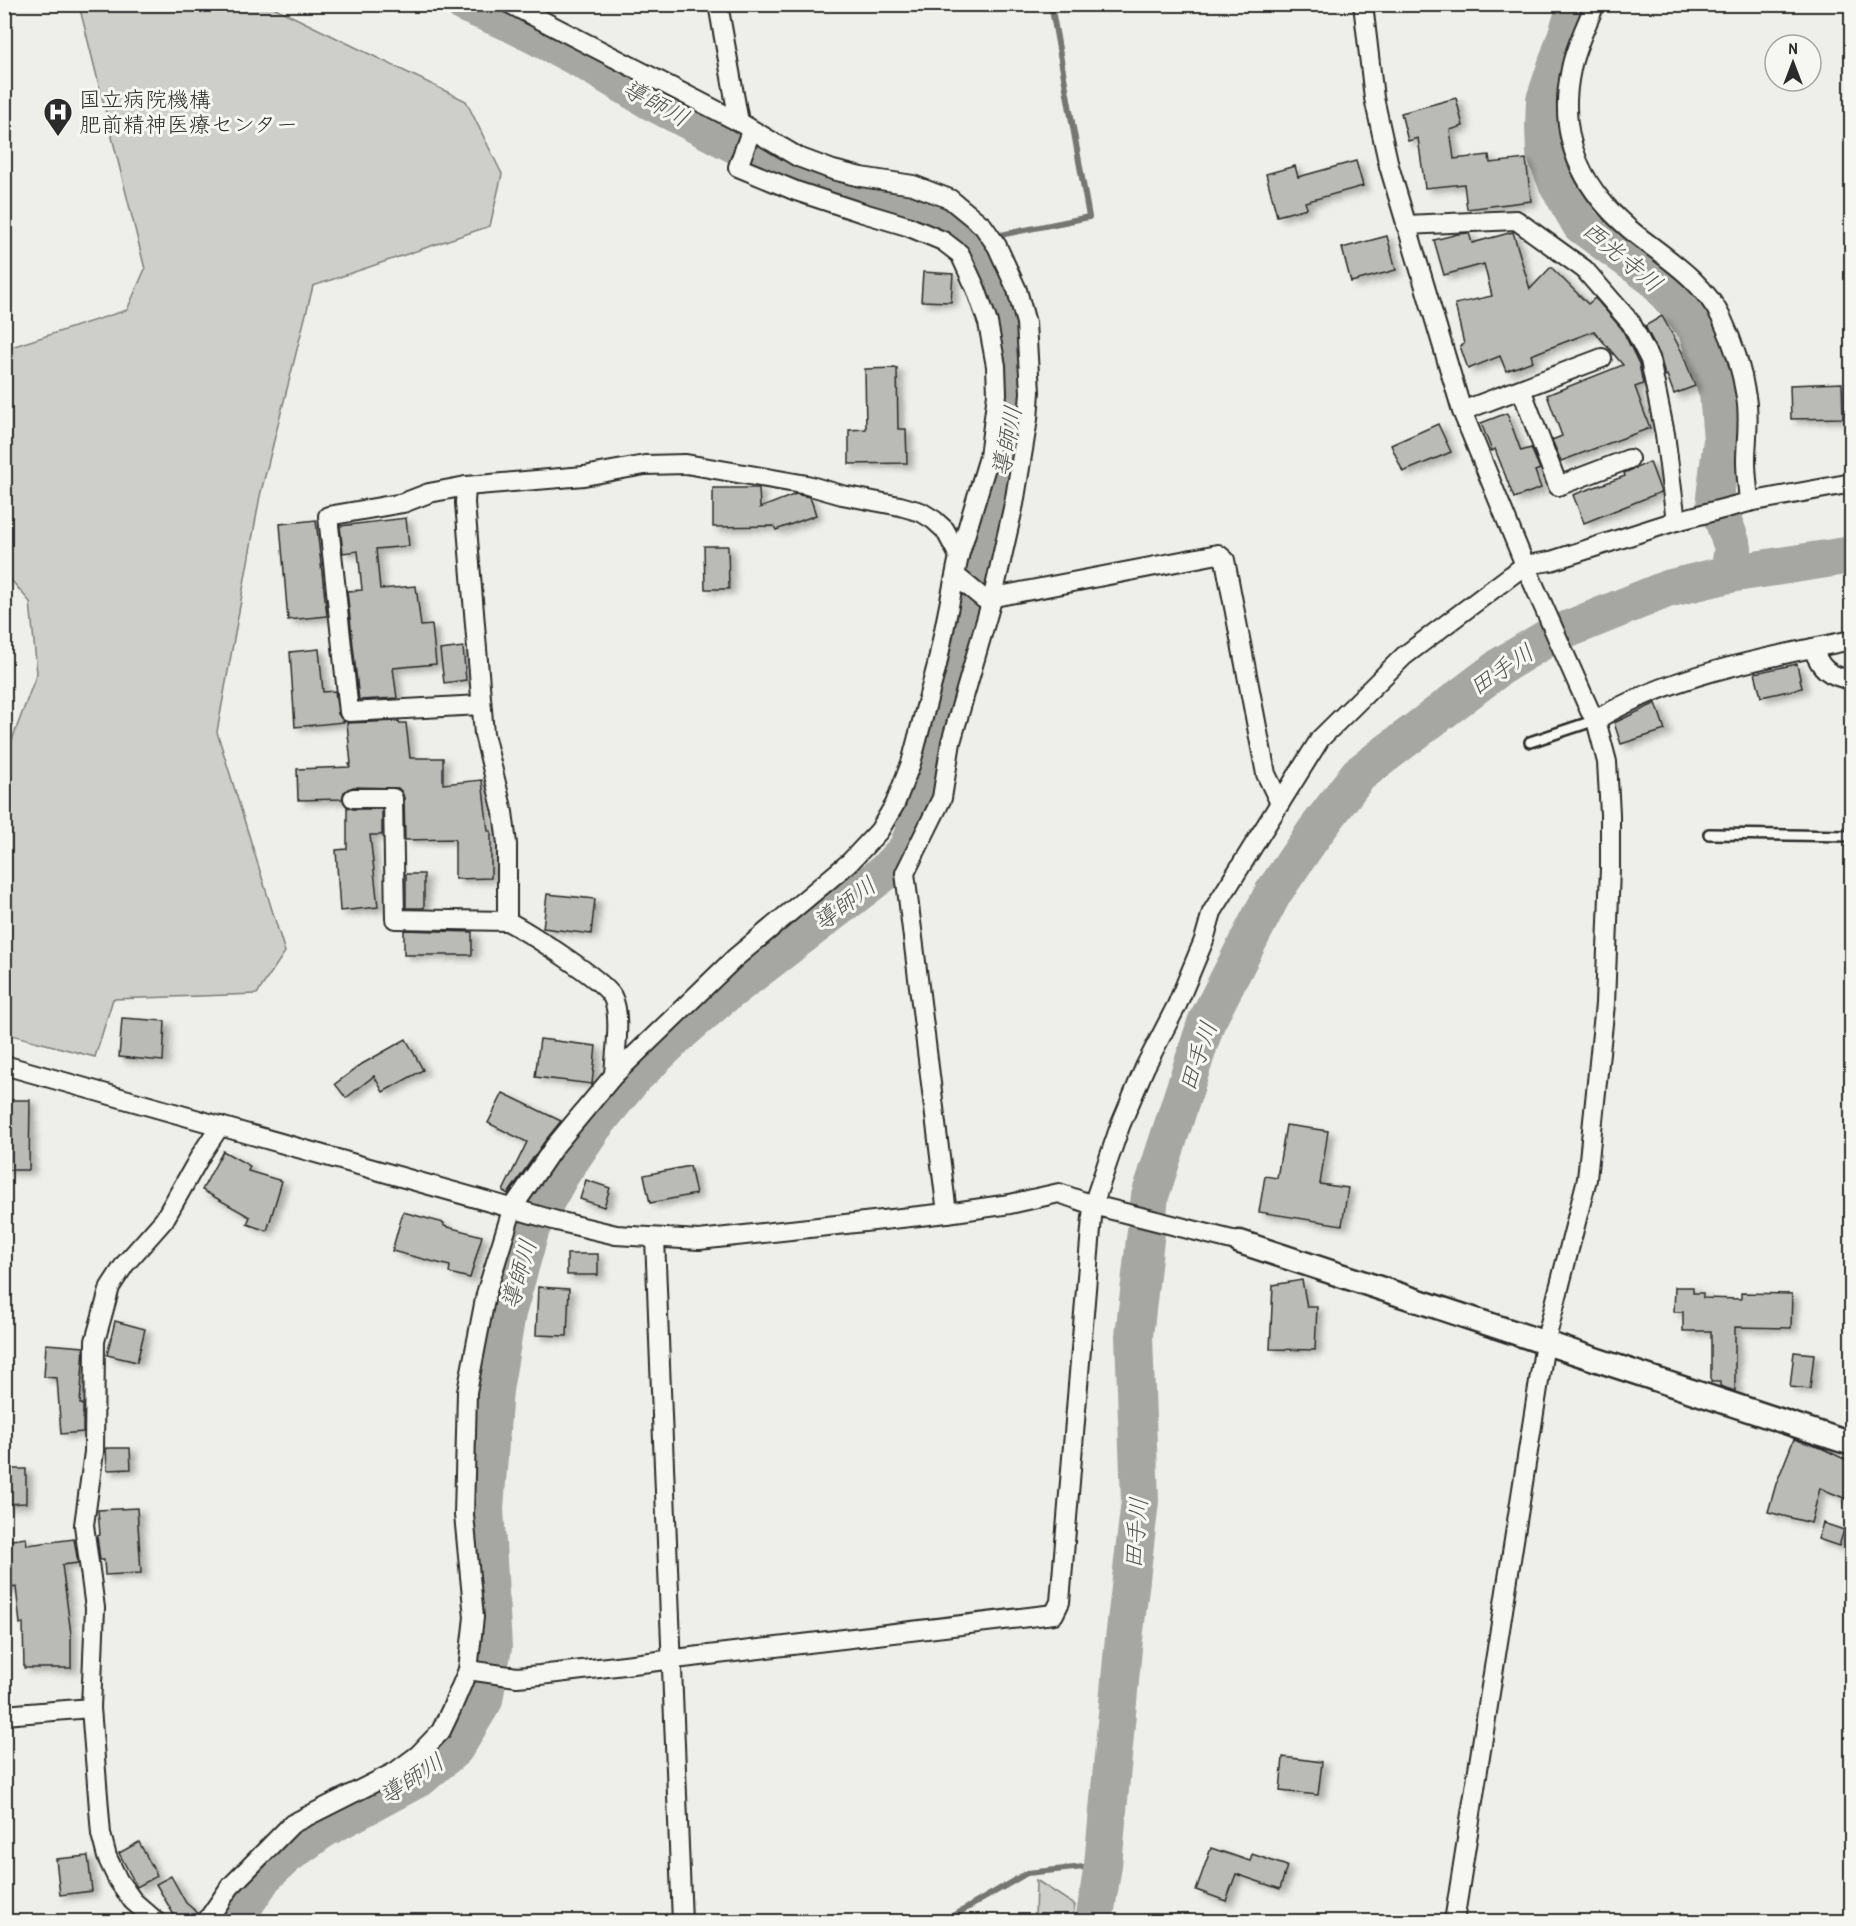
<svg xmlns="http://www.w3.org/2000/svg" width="1856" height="1926" viewBox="0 0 1856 1926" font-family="'Patrick Hand','Klee One',sans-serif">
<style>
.green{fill:#cececa;stroke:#7c7c7a;stroke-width:1.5}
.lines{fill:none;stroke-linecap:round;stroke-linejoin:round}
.stream{stroke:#757573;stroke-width:6}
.river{stroke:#a6a6a3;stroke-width:38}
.building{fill:#babab7;stroke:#2b2b2b;stroke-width:1.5;filter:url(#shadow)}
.service-casing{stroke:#2b2b2b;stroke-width:14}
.minor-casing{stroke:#2b2b2b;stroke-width:22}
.tertiary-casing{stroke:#2b2b2b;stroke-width:27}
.service{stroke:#f6f6f2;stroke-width:9}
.minor{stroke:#f6f6f2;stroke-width:18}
.tertiary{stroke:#f6f6f2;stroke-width:22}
.labels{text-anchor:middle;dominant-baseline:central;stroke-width:6;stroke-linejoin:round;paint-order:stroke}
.poi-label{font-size:22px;fill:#2b2b2b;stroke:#f6f6f2;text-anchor:start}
.water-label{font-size:24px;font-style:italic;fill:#565655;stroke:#f6f6f2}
</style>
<defs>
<filter id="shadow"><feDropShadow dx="6" dy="4" stdDeviation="3" flood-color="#0004"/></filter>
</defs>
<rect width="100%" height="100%" fill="#eeeeea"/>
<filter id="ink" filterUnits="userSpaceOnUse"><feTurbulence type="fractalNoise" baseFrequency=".0167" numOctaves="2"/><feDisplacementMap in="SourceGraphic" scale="12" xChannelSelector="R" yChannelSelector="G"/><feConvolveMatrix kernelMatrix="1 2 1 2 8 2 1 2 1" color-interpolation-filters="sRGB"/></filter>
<g filter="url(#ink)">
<g class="green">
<path d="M 79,5 L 269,5 L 466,101 L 502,174 L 490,226 L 313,286 L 260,496 L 217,732 L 285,952 L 257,994 L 113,999 L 95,1057 L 4,1033 L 5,759 L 37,673 L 30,602 L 5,573 L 5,349 L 127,310 L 145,269 Z"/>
<path d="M 1036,1880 L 1075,1905 L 1072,1921 L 1035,1921 Z"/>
</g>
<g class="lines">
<g class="stream">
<path d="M 971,241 L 1089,217 L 1051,4"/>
<path d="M 943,1922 L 1027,1873 L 1103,1865"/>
</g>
<g class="river">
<path d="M 1577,4 L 1545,100 L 1544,127 L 1545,153 L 1558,185 L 1581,225 L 1655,279 L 1696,328 L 1718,393 L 1722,440 L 1715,497 L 1733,548 L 1729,574"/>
<path d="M 233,1922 L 264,1876 L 287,1855 L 322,1830 L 421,1777 L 455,1748 L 484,1700 L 493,1647 L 485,1508 L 494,1390 L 507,1313 L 531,1228 L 561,1174 L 593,1127 L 634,1077 L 681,1032 L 719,999 L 885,872 L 907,849 L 929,793 L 962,645 L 981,575 L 990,518 L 1011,434 L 1018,382 L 1015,340 L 1010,308 L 996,279 L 971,241 L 926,216 L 844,195 L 779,167 L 649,100 L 582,60 L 511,23 L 465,4"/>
<path d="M 1094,1922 L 1103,1865 L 1123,1648 L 1140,1501 L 1134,1336 L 1150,1196 L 1206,1023 L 1273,893 L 1315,832 L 1358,775 L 1504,664 L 1549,637 L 1667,589 L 1729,574 L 1852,555"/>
</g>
</g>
<g class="building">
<path d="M 1456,98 L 1463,126 L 1450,130 L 1454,159 L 1489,155 L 1490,163 L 1526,159 L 1531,201 L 1467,209 L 1464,184 L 1425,188 L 1418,138 L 1408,141 L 1401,113 Z"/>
<path d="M 1356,161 L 1363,186 L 1305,202 L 1307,208 L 1277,216 L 1266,174 L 1295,166 L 1298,177 Z"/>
<path d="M 1513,232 L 1530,289 L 1551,267 L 1588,304 L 1595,298 L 1622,329 L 1639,364 L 1643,384 L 1635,387 L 1650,428 L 1561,461 L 1552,440 L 1562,436 L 1547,395 L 1623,365 L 1594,331 L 1531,355 L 1533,361 L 1506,371 L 1500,356 L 1468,369 L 1460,346 L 1464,344 L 1455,304 L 1492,296 L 1484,264 L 1444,275 L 1434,240 L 1458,234 L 1469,233 L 1472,243 Z"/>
<path d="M 1387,236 L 1396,270 L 1351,282 L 1342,248 Z"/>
<path d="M 923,272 L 953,274 L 951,302 L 921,301 Z"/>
<path d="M 1662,316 L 1682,352 L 1695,386 L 1674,394 L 1667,375 L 1665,376 L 1660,355 L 1645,326 Z"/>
<path d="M 897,368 L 898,429 L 906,429 L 907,463 L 849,464 L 849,430 L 866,429 L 865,369 Z"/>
<path d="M 1842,383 L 1843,418 L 1791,419 L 1790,385 Z"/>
<path d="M 1507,413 L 1521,451 L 1531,448 L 1540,469 L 1535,471 L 1541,488 L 1514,498 L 1495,449 L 1492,451 L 1481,423 Z"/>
<path d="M 1438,424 L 1451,452 L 1403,472 L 1391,445 Z"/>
<path d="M 1650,462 L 1661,492 L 1584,523 L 1573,495 L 1625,476 L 1624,473 Z"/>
<path d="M 713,488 L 759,488 L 760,508 L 796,494 L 804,496 L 810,497 L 816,515 L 776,530 L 774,526 L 713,527 Z"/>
<path d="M 406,518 L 409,546 L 376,549 L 380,589 L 416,586 L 421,626 L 432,625 L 436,664 L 393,668 L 397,698 L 359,700 L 347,591 L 362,590 L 358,551 L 343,553 L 340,526 Z"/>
<path d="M 316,520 L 327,616 L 288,620 L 280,524 Z"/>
<path d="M 704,546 L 728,546 L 729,589 L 705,589 Z"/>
<path d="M 463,647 L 466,680 L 444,683 L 440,650 Z"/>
<path d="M 319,649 L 323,692 L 335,691 L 338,714 L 344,722 L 295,727 L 290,652 Z"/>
<path d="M 1797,664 L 1802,688 L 1761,697 L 1755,673 Z"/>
<path d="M 1656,703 L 1665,730 L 1621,744 L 1614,723 Z"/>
<path d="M 399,721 L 399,723 L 406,723 L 410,758 L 443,758 L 443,784 L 482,780 L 488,831 L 491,831 L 491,878 L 455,879 L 455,839 L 405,840 L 404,798 L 402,792 L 398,788 L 353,787 L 344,792 L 342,799 L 298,800 L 297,769 L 350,767 L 349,764 L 351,764 L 347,723 Z"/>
<path d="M 347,807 L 353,809 L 382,809 L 382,835 L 370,835 L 378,907 L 340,911 L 336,850 L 347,849 Z"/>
<rect x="406" y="874" width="18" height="34"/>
<path d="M 547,894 L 595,899 L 591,934 L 543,928 Z"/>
<path d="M 404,930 L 472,932 L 472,955 L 404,955 Z"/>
<path d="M 122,1018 L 165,1021 L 163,1061 L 119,1057 Z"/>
<path d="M 406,1039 L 423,1070 L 383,1092 L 374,1076 L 346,1098 L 335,1084 L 362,1064 Z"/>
<path d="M 540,1039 L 596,1046 L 592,1084 L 535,1077 Z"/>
<path d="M 503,1093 L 561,1121 L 545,1141 L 508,1194 L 503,1191 L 527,1142 L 488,1123 Z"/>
<path d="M 4,1100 L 30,1100 L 29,1170 L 4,1170 Z"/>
<path d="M 1286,1125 L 1328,1131 L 1320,1184 L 1348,1188 L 1342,1225 L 1259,1212 L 1265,1176 L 1277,1178 Z"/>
<path d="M 223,1151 L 250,1166 L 248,1171 L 282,1181 L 267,1231 L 247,1224 L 250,1217 L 202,1190 Z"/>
<path d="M 690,1166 L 696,1194 L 650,1203 L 644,1175 Z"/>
<path d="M 586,1180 L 610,1188 L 604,1207 L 580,1199 Z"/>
<path d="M 403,1212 L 444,1223 L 444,1226 L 482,1236 L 470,1278 L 449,1273 L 450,1266 L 392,1251 Z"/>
<rect x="567" y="1254" width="31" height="21"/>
<path d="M 1302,1280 L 1307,1307 L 1317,1307 L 1315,1350 L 1270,1349 L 1273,1285 Z"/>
<path d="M 538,1287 L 569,1289 L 567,1336 L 536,1335 Z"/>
<path d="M 1675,1287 L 1693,1287 L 1693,1293 L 1703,1293 L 1703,1298 L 1741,1299 L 1741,1293 L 1792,1294 L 1791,1328 L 1735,1327 L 1735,1391 L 1720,1386 L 1720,1382 L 1711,1382 L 1711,1331 L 1683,1331 L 1683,1312 L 1674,1312 Z"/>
<path d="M 115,1321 L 145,1329 L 137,1362 L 107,1355 Z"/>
<path d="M 46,1344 L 84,1347 L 80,1404 L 83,1404 L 83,1432 L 61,1434 L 57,1378 L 44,1377 Z"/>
<path d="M 1794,1352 L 1814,1354 L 1810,1389 L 1790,1387 Z"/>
<path d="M 1794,1439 L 1821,1448 L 1851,1462 L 1851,1501 L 1820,1488 L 1811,1523 L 1768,1512 L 1776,1484 Z"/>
<path d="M 106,1448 L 130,1448 L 131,1469 L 107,1470 Z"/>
<path d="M 4,1469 L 26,1469 L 26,1503 L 4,1504 Z"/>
<path d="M 137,1508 L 141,1573 L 105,1575 L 104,1560 L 100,1560 L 97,1536 L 100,1535 L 98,1510 Z"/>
<path d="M 1823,1523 L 1844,1530 L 1839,1546 L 1818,1539 Z"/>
<path d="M 26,1538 L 27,1545 L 74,1539 L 78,1563 L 62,1565 L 71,1634 L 71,1668 L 24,1668 L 23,1623 L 20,1624 L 16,1587 L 4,1589 L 4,1541 Z"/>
<path d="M 1283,1757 L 1322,1762 L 1318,1795 L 1280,1791 Z"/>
<path d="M 139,1842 L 157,1876 L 137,1887 L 119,1853 Z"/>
<path d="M 1211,1848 L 1250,1861 L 1252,1854 L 1287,1866 L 1280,1889 L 1236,1874 L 1226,1901 L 1196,1890 Z"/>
<path d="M 88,1856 L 92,1891 L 60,1895 L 56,1859 Z"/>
<path d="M 171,1876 L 186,1903 L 198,1913 L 190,1922 L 178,1922 L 156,1884 Z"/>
</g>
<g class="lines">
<g class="service-casing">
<g id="service">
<path d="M 1530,742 L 1596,720"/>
<path d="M 1709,834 L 1852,836"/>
</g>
</g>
<g class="minor-casing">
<g id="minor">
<path d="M 510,4 L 739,122 L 798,157 L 833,170 L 861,177 L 913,185 L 950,199 L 983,226 L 997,246 L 1017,290 L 1026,323 L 1030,392 L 1028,419 L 1014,504 L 993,596 L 951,742 L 942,798 L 905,873 L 947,1213"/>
<path d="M 718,4 L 739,122"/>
<path d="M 1363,4 L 1374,98 L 1389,166 L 1462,411 L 1525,565 L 1590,711 L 1596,720 L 1607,762 L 1610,814 L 1610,868 L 1605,1004 L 1587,1179 L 1545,1343 L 1454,1922"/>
<path d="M 1595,4 C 1587,25 1575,47 1571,69 C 1556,139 1583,193 1638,236 C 1669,260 1704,282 1722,319 C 1733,342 1742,371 1746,397 C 1750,418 1746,440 1746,461 C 1746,475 1748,488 1749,502"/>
<path d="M 1406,225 L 1516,220 L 1584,269 L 1631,323 L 1650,360 L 1665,434 L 1676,521"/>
<path d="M 1521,389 L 1558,486 L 1629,459"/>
<path d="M 1462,411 L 1602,358"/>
<path d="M 466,486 L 465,503 L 484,734 L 503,812 L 507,844 L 507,921 C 528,932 602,979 612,996 C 622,1014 615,1054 614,1075"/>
<path d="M 956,576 L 984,599 L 1218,554 L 1225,560 L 1266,774 L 1280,803"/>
<path d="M 1813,648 C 1820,669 1829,676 1852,680"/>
<path d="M 481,705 L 349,712 L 328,516 L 403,503 L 429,493 L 466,486 L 584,476 L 645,465 L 686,464 L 807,485 L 842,495 L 900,506 L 921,512 L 934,520 L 945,530 L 959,556"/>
<path d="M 1596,720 C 1669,675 1768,657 1852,640"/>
<path d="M 353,798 L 393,798 L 395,919 L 507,921"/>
<path d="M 4,1065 L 557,1221 L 616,1235 L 699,1240 L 947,1213 L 1010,1204 L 1059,1193 L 1093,1205 L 1240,1242"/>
<path d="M 655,1238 L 682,1922"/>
<path d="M 468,1670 L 517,1677 L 540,1675 L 1054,1614 L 1060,1602 L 1093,1205 L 1120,1126 L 1145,1067 L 1177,1005 L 1204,940 L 1212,912 L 1320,739 L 1404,656 L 1525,565 L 1551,561 L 1676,521 L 1749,502 L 1852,483"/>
<path d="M 4,1715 L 91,1708"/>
<path d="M 157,1922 L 133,1901 L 118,1880 L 107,1857 L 101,1834 L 91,1708 L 95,1608 L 84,1525 L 94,1452 L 95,1341 L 110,1287 L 125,1264 L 164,1220 L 202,1153 L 220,1126"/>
<path d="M 206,1922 L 230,1887 L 292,1824 L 395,1772 L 418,1755 L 441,1731 L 451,1710 L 468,1670 L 474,1617 L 464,1515 L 467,1392 L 486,1294 L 513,1207 L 554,1147 L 614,1075 L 735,958 L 850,862 L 879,831 L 895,804 L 911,763 L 937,665 L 959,556 L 989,457 L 997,394 L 996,366 L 988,323 L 976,289 L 960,254 L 943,241 L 907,226 L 860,212 L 796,191 L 738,167 L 751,131"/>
</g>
</g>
<g class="tertiary-casing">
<path id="tertiary" d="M 1240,1242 L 1852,1444"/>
</g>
<use href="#service" class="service"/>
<use href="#minor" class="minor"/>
<use href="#tertiary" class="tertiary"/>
</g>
</g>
<defs>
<g id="hospital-pin" transform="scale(1.5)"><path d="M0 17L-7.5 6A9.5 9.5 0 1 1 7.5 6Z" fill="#2b2b2b" stroke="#f6f6f2"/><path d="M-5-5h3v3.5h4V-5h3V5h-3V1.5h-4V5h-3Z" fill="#fff"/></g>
</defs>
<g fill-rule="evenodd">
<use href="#hospital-pin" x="58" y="112"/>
</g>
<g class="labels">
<g class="poi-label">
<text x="79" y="99">国立病院機構<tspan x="79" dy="25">肥前精神医療センター</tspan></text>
</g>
<g class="water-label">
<text transform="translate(656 102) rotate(29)">導師川</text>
<text transform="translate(1623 256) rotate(40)">西光寺川</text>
<text transform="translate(1006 441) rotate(-79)">導師川</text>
<text transform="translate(1501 669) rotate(-34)">田手川</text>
<text transform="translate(844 903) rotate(-37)">導師川</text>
<text transform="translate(1197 1056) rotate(-71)">田手川</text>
<text transform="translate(518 1274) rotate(-74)">導師川</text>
<text transform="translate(1135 1533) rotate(-85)">田手川</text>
<text transform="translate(411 1778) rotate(-33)">導師川</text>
</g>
</g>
<rect width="1856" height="1926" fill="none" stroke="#f6f6f2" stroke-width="24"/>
<rect x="12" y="12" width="1832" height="1902" fill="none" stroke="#2b2b2b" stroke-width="2" filter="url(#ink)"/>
<g transform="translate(1793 63)"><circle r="28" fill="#f6f6f2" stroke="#a5a5a2" stroke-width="1.5"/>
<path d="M0-4.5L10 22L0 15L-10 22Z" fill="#2b2b2b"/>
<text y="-9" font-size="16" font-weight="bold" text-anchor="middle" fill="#2b2b2b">N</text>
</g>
</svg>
